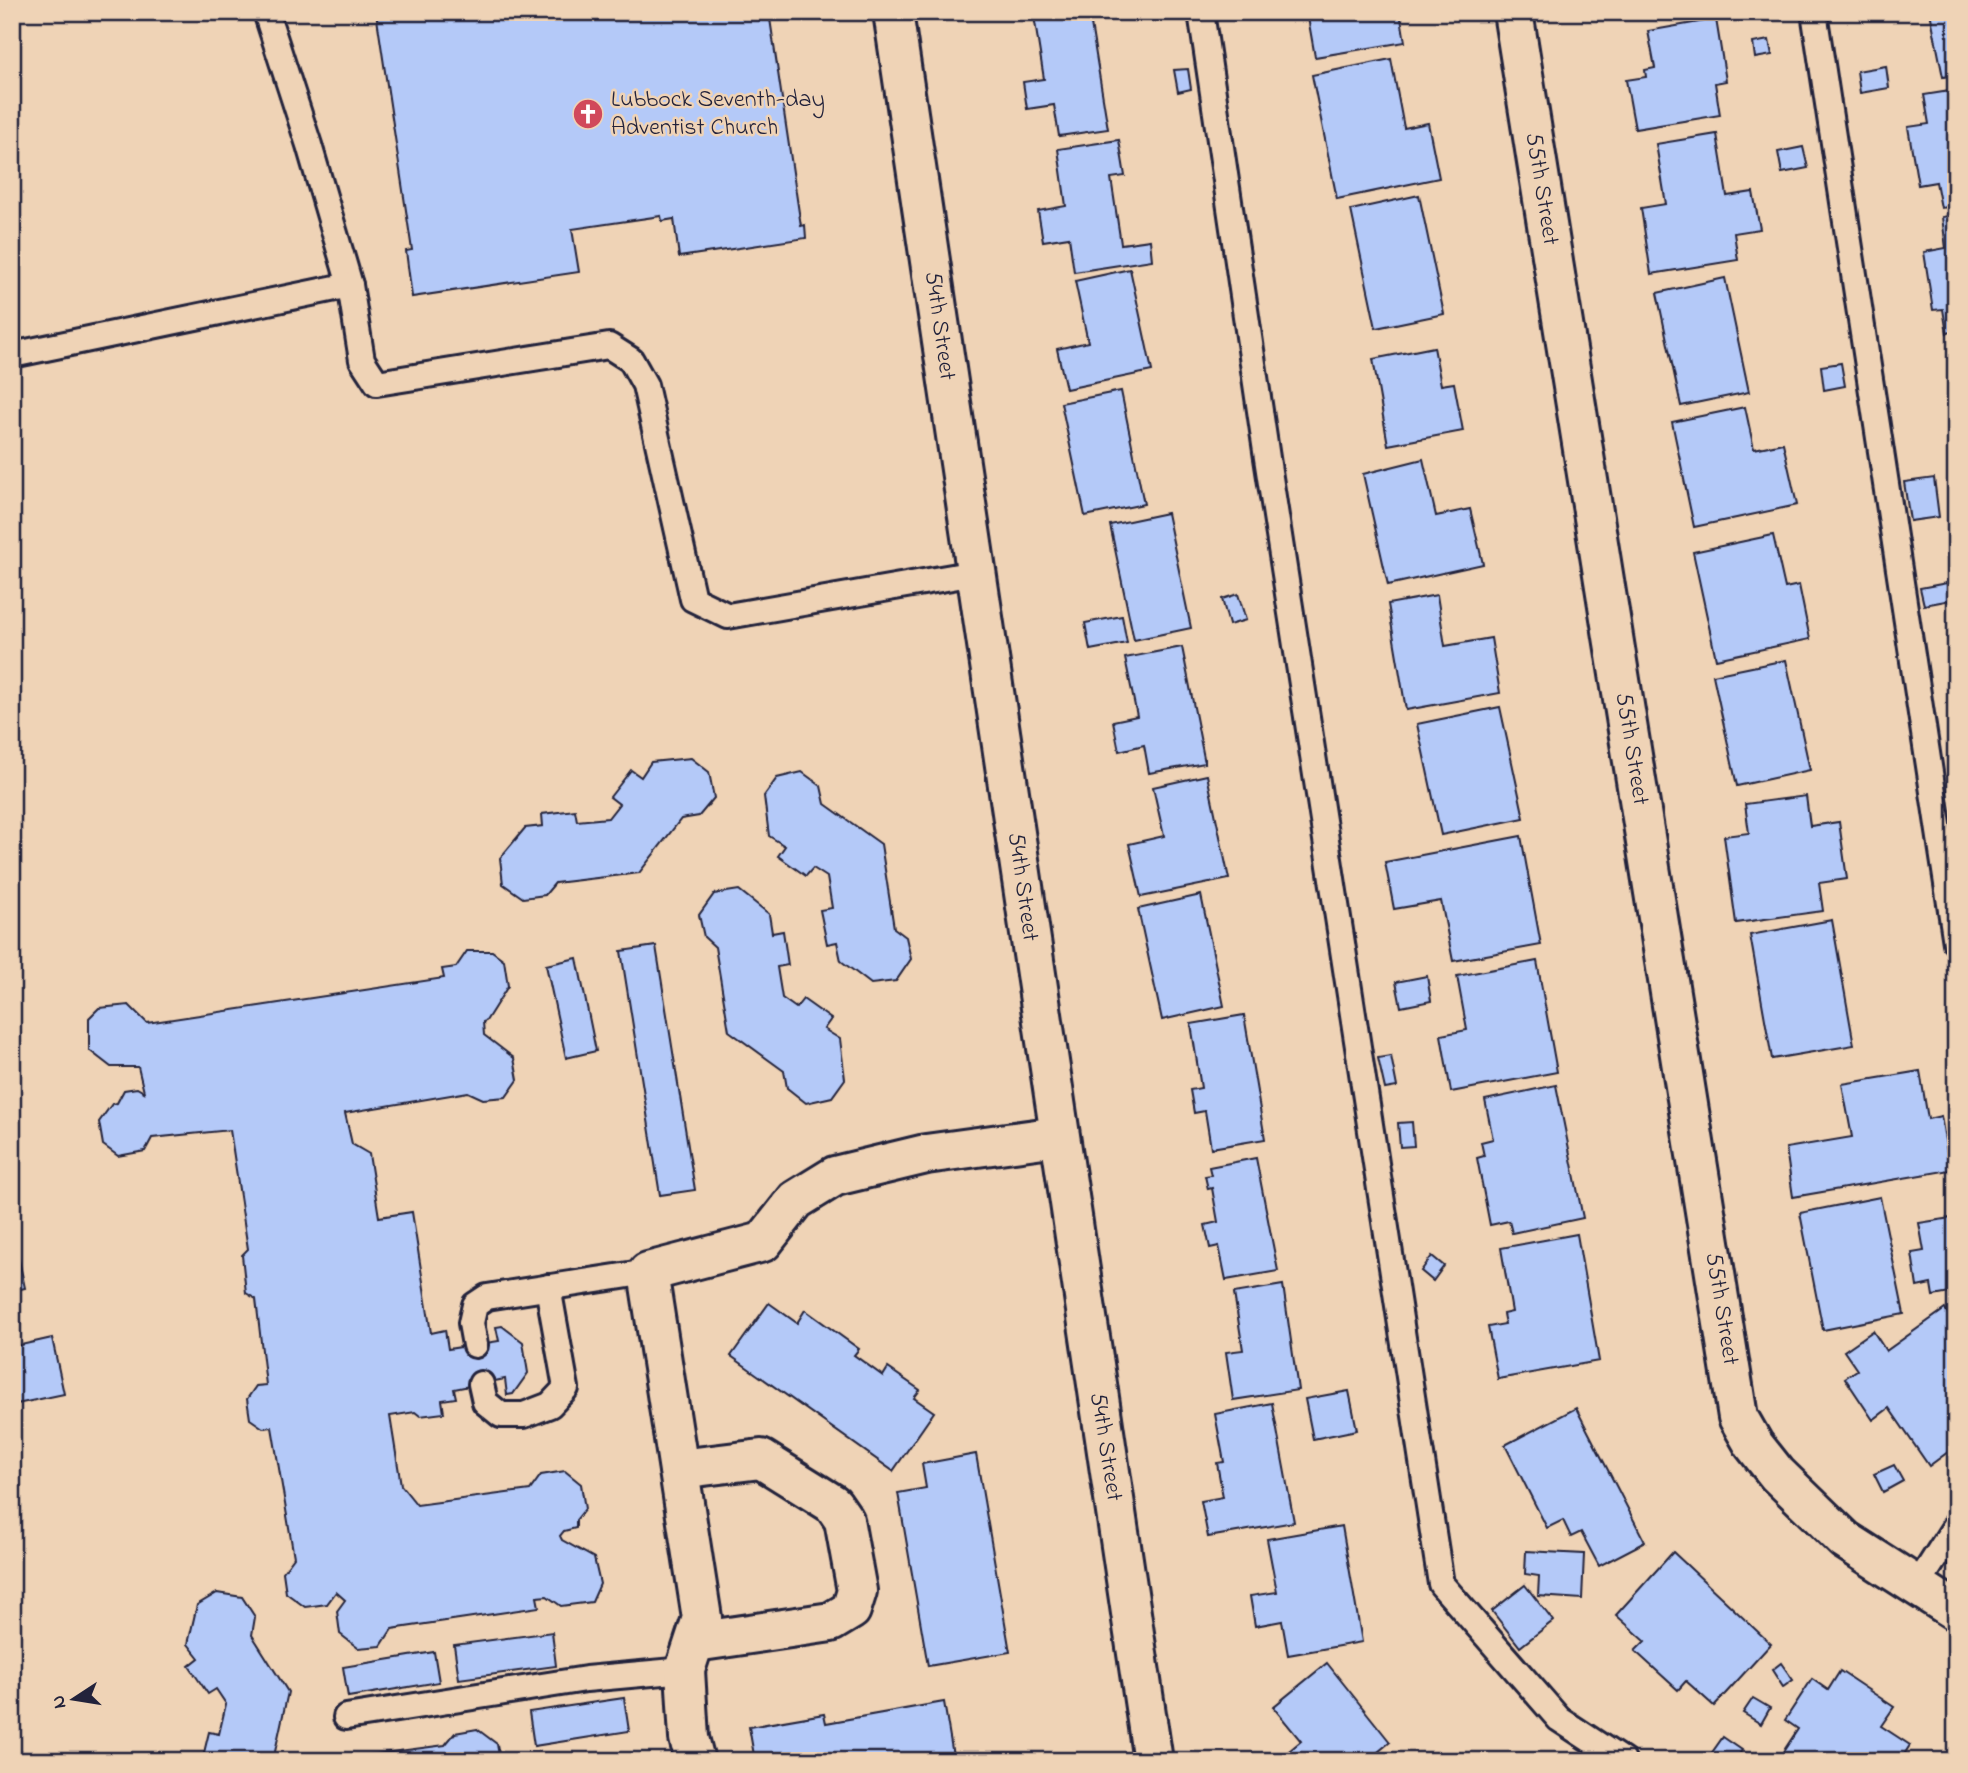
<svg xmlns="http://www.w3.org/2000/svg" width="1968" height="1773" viewBox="0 0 1968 1773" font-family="'Indie Flower',sans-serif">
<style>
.building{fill:#b4c9f8;stroke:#22223b;stroke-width:2}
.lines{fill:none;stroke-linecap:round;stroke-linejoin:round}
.lane-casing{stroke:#22223b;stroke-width:30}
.street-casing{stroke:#22223b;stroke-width:44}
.lane{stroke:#efd3b6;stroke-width:24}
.street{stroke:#efd3b6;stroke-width:38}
.labels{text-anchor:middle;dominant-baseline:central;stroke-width:5;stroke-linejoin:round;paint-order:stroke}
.poi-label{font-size:24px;fill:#22223b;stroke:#efd3b6;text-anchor:start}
.street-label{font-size:24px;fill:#22223b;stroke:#efd3b6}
</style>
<rect width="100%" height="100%" fill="#efd3b6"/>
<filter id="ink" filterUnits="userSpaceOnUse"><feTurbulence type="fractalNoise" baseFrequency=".0143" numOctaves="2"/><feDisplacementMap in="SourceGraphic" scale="14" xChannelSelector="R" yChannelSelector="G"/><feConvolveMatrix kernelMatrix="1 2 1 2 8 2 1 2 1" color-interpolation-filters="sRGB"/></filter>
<g filter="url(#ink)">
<g class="building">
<path d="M 376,12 L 769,12 L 801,226 L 805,225 L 806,238 L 679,257 L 674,219 L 662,221 L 661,216 L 572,229 L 579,272 L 412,297 L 406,251 L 412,250 Z"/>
<path d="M 1060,12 L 1089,12 L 1108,129 L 1059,136 L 1054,105 L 1027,109 L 1023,82 L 1044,79 L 1034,16 Z"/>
<path d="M 1307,12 L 1400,12 L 1405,42 L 1315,57 Z"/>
<path d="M 1930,12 L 1956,12 L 1956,75 L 1943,77 Z"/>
<path d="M 1716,19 L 1726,81 L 1715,83 L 1720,115 L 1635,129 L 1626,80 L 1646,77 L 1645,70 L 1655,68 L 1648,31 Z"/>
<path d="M 1769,40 L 1772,55 L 1755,58 L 1753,43 Z"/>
<path d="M 1391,59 L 1404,128 L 1428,123 L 1439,178 L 1337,199 L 1312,75 Z"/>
<path d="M 1886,66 L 1889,88 L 1860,93 L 1857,71 Z"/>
<path d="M 1188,69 L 1191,89 L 1178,92 L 1174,70 Z"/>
<path d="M 1956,90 L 1956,206 L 1941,208 L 1936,182 L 1918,185 L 1908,127 L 1929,124 L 1924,95 Z"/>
<path d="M 1717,134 L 1727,196 L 1753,192 L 1760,229 L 1734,233 L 1738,260 L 1651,274 L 1641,208 L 1666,204 L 1656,144 Z"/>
<path d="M 1119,140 L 1125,176 L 1111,178 L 1121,244 L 1150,240 L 1152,260 L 1074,272 L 1069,237 L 1043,241 L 1038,211 L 1066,206 L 1058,149 Z"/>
<path d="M 1803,147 L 1808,168 L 1782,173 L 1778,152 Z"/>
<path d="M 1419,195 L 1444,314 L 1376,328 L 1351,210 Z"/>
<path d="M 1956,215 L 1956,331 L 1947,333 L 1943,309 L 1933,310 L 1924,252 L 1946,248 L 1942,217 Z"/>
<path d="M 1130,269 L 1152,371 L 1066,389 L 1057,349 L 1088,342 L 1075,281 Z"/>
<path d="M 1725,278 L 1749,392 L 1681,406 L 1657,293 Z"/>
<path d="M 1434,347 L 1441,385 L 1454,383 L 1463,431 L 1388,445 L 1373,359 Z"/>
<path d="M 1841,363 L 1845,386 L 1824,390 L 1821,366 Z"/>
<path d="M 1121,391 L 1144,504 L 1085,516 L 1061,403 Z"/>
<path d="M 1745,407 L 1754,449 L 1783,443 L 1797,505 L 1694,527 L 1672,422 Z"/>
<path d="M 1423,459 L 1436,516 L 1470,509 L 1483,564 L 1388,585 L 1363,474 Z"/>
<path d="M 1934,478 L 1939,517 L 1910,521 L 1904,482 Z"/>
<path d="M 1167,513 L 1191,628 L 1134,640 L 1110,525 Z"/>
<path d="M 1773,535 L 1785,588 L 1799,585 L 1810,639 L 1716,659 L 1693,552 Z"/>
<path d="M 1947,583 L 1951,600 L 1924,605 L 1920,588 Z"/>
<path d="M 1238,594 L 1246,620 L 1229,625 L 1222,599 Z"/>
<path d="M 1437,595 L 1445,646 L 1491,638 L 1500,693 L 1406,710 L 1388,604 Z"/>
<path d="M 1122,616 L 1127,643 L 1090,650 L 1085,623 Z"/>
<path d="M 1182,647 L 1205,763 L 1149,773 L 1144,745 L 1119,751 L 1113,721 L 1137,716 L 1125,658 Z"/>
<path d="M 1786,660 L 1810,770 L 1737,786 L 1713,675 Z"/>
<path d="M 1500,707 L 1524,818 L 1441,835 L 1417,724 Z"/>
<path d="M 691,758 L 709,772 L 714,798 L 699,816 L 681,819 L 639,873 L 555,883 L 545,895 L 523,898 L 503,884 L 500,858 L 525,828 L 543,826 L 542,814 L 575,810 L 577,821 L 608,818 L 619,804 L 610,797 L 631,770 L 641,777 L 651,762 Z"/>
<path d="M 802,772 L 821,786 L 825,804 L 881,844 L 894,928 L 906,937 L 911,959 L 896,981 L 871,984 L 841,961 L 837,942 L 827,944 L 820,910 L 832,908 L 827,877 L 813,868 L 806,876 L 778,856 L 785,846 L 769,836 L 764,796 L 777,778 Z"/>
<path d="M 1207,775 L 1229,879 L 1141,897 L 1129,844 L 1164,836 L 1153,787 Z"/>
<path d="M 1806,796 L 1810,826 L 1839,822 L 1847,879 L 1819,883 L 1823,911 L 1736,923 L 1724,836 L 1749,833 L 1745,804 Z"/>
<path d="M 1521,836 L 1541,945 L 1453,961 L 1441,901 L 1394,909 L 1385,862 Z"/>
<path d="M 739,890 L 769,914 L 772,933 L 783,931 L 788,965 L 777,967 L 782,998 L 796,1008 L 803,999 L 831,1019 L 824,1029 L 840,1039 L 845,1079 L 832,1097 L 806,1103 L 787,1088 L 784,1071 L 729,1031 L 715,947 L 704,937 L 699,915 L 714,894 Z"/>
<path d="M 1201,895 L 1224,1006 L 1162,1020 L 1138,909 Z"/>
<path d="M 1832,920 L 1854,1045 L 1772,1059 L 1750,935 Z"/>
<path d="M 656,946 L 695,1190 L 660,1195 L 621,951 Z"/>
<path d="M 467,951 L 492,951 L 504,960 L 508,986 L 486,1021 L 483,1022 L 484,1035 L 514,1058 L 518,1080 L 506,1097 L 483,1099 L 468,1092 L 345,1113 L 352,1144 L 369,1154 L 379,1217 L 412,1212 L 431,1333 L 445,1330 L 448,1349 L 499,1341 L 496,1327 L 502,1326 L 523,1342 L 528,1373 L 513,1394 L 507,1395 L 505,1379 L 454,1389 L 456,1398 L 442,1400 L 444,1413 L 420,1416 L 415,1412 L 390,1416 L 401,1485 L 417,1505 L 530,1490 L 541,1475 L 565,1471 L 581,1484 L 585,1509 L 576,1520 L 576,1528 L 564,1531 L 560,1536 L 562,1540 L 594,1558 L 600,1584 L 592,1602 L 561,1606 L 547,1596 L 537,1597 L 539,1607 L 392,1629 L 381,1646 L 358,1648 L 340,1634 L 337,1611 L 345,1600 L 336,1592 L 327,1604 L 305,1607 L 286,1593 L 283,1572 L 294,1557 L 272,1427 L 263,1428 L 250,1419 L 247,1399 L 256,1386 L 266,1385 L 256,1299 L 246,1293 L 242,1255 L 248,1249 L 230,1130 L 152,1138 L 145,1151 L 118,1156 L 103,1145 L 99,1122 L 112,1104 L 117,1103 L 124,1090 L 137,1088 L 144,1092 L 138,1067 L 111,1067 L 89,1050 L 89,1018 L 99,1008 L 129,1005 L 147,1023 L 444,978 L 442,969 L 456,967 Z"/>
<path d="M 577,958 L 596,1051 L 566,1058 L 546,965 Z"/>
<path d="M 1537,961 L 1557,1072 L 1451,1092 L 1441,1035 L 1467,1030 L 1457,976 Z"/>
<path d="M 1427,976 L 1431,1001 L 1401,1007 L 1396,982 Z"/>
<path d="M 1244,1015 L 1265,1139 L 1211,1148 L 1205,1111 L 1194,1113 L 1190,1090 L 1201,1088 L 1191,1024 Z"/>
<path d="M 1391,1056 L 1397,1087 L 1385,1089 L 1378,1058 Z"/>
<path d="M 1920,1071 L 1928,1119 L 1941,1116 L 1950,1170 L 1793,1197 L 1786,1148 L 1852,1137 L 1842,1084 Z"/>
<path d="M 1556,1085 L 1583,1218 L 1512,1233 L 1509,1221 L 1490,1225 L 1477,1158 L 1484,1156 L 1481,1142 L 1493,1139 L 1485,1100 Z"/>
<path d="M 1412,1122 L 1414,1146 L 1400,1147 L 1398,1123 Z"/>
<path d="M 1256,1158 L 1278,1271 L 1226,1280 L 1219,1246 L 1210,1248 L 1205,1225 L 1218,1222 L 1212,1188 L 1208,1189 L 1205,1176 L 1211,1175 L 1209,1167 Z"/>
<path d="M 1880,1197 L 1904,1314 L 1823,1330 L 1800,1213 Z"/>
<path d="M 1951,1218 L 1956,1246 L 1956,1292 L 1933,1296 L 1931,1284 L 1917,1287 L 1912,1253 L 1924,1251 L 1919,1223 Z"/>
<path d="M 12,1227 L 25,1288 L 12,1291 Z"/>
<path d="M 1577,1234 L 1599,1361 L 1498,1379 L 1488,1327 L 1505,1324 L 1503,1314 L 1512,1312 L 1501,1248 Z"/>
<path d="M 1432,1256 L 1444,1266 L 1433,1281 L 1421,1271 Z"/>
<path d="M 1283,1285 L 1298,1390 L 1233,1400 L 1226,1352 L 1243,1350 L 1234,1293 Z"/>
<path d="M 769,1303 L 797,1323 L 805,1310 L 859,1349 L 854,1355 L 883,1376 L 888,1368 L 920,1390 L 914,1398 L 934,1412 L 893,1471 L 731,1356 Z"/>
<path d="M 1945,1309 L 1956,1325 L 1956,1446 L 1929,1466 L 1889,1408 L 1873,1420 L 1845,1378 L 1857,1370 L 1844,1351 L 1873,1331 L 1886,1351 Z"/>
<path d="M 52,1338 L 64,1394 L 12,1405 L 12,1347 Z"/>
<path d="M 1349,1391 L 1357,1430 L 1313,1439 L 1305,1399 Z"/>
<path d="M 1272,1403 L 1294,1522 L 1208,1537 L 1201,1501 L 1223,1497 L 1217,1463 L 1224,1462 L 1215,1414 Z"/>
<path d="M 1576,1408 L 1645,1542 L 1599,1566 L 1581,1532 L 1571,1537 L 1563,1520 L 1547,1528 L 1505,1445 Z"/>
<path d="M 976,1454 L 1010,1652 L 928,1666 L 898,1493 L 926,1488 L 922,1464 Z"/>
<path d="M 1894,1465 L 1903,1481 L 1883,1492 L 1874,1474 Z"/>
<path d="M 1342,1526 L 1362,1642 L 1288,1655 L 1282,1621 L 1255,1626 L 1250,1596 L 1277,1592 L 1267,1539 Z"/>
<path d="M 1526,1551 L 1584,1554 L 1582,1599 L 1538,1596 L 1539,1576 L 1525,1574 Z"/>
<path d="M 1673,1552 L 1771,1644 L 1714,1706 L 1686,1681 L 1678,1690 L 1635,1651 L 1645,1641 L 1616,1615 Z"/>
<path d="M 1525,1585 L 1553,1621 L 1520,1647 L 1492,1611 Z"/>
<path d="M 217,1593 L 242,1597 L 255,1617 L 252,1635 L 288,1692 L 273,1761 L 202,1761 L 209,1732 L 219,1734 L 226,1704 L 216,1689 L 208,1694 L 189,1666 L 199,1658 L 188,1644 L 197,1605 Z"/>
<path d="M 552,1632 L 556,1666 L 459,1679 L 454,1645 Z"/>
<path d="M 434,1652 L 439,1682 L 348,1697 L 343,1667 Z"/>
<path d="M 1327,1663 L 1390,1742 L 1367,1761 L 1296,1761 L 1289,1751 L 1301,1741 L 1273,1707 Z"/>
<path d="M 1781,1663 L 1793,1680 L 1783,1687 L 1772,1670 Z"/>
<path d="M 1840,1671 L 1894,1707 L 1881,1726 L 1910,1745 L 1900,1761 L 1784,1761 L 1779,1758 L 1798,1729 L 1785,1720 L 1812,1679 L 1828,1690 Z"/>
<path d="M 624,1698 L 629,1731 L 534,1746 L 529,1712 Z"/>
<path d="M 1753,1698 L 1770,1708 L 1761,1724 L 1743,1713 Z"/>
<path d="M 944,1702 L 954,1761 L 755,1761 L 749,1727 L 824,1714 L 826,1723 Z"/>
<path d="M 477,1729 L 497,1744 L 500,1761 L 357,1761 L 361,1756 L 445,1745 L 455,1733 Z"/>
<path d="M 1723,1737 L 1742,1750 L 1735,1761 L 1706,1761 Z"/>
</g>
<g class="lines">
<g class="lane-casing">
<g id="lane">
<path d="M 266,12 L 309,145 L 350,285 L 362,360 L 377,383 L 609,346 L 631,360 L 645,385 L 693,599 L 728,616 L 975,573"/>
<path d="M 1201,12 L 1267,458 L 1441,1584 L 1559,1719 L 1623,1761"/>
<path d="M 1814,12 L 1956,943"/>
<path d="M 12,355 L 350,285"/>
<path d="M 475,1345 L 471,1323 L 475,1305 L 487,1297 L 648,1272"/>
<path d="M 481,1384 L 485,1402 L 501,1415 L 524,1415 L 550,1405 L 566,1388 L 548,1287"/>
<path d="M 1917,1586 L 1956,1525"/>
<path d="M 346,1717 L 586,1679 L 685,1670"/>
</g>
</g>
<g class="street-casing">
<g id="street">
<path d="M 893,12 L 1153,1761"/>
<path d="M 1513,12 L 1738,1417 L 1754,1445 L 1777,1474 L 1845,1540 L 1956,1611"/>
<path d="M 679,1469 L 761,1459 L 833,1504 L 844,1520 L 857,1591 L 851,1610 L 831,1622 L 695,1642"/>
<path d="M 695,1761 L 689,1738 L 685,1670 L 702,1618 L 648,1272 L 763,1242 L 796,1200 L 835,1176 L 926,1154 L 1058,1136"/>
</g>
</g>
<use href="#lane" class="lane"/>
<use href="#street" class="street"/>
</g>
</g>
<defs>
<g id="church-disc" transform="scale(1.575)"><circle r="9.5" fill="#d1495b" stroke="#efd3b6"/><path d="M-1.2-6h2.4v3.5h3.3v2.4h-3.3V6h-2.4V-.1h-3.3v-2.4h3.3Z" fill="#fff"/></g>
</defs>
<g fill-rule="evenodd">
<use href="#church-disc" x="588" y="114"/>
</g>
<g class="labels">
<g class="poi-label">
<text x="611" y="100">Lubbock Seventh-day<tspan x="611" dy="28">Adventist Church</tspan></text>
</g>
<g class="street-label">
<text transform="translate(1541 189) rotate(81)">55th Street</text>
<text transform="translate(939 326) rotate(82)">54th Street</text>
<text transform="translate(1631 749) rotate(81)">55th Street</text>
<text transform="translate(1022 887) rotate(82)">54th Street</text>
<text transform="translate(1721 1309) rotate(81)">55th Street</text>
<text transform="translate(1105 1447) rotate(81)">54th Street</text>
</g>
</g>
<rect width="1968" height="1773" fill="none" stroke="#efd3b6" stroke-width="42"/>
<rect x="21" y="21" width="1926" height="1731" fill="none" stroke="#22223b" stroke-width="2.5" filter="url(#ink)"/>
<g transform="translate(74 1699) rotate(258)" stroke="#efd3b6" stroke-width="5" paint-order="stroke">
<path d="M0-5L12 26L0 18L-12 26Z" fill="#22223b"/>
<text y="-10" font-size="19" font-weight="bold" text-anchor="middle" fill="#22223b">N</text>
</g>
</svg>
